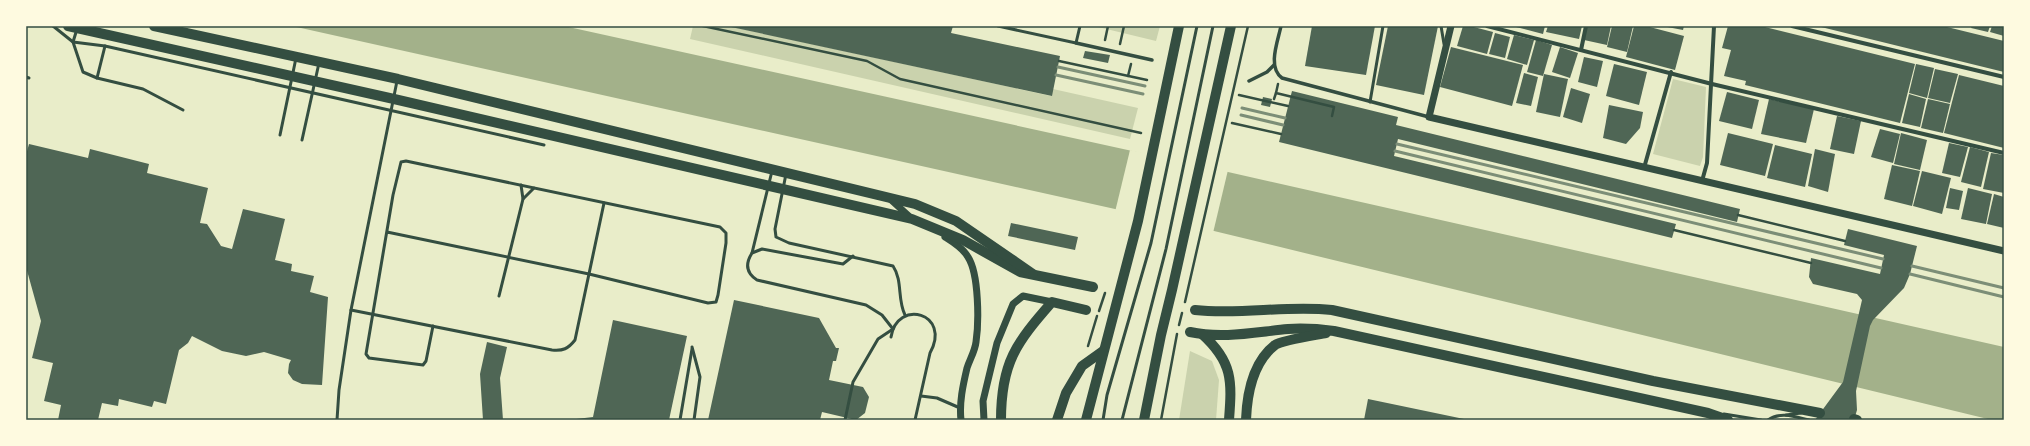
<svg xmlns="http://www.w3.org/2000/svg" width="2030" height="446" viewBox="0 0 2030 446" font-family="Quicksand,sans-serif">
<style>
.green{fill:#cad2ad}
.water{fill:#a3b18a}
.pier{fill:#e9edc9}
.building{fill:#4f6655}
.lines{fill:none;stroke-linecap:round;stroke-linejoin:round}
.path{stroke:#344e41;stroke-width:2.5}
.service{stroke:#344e41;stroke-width:3}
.pedestrian{stroke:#344e41;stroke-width:3.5}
.minor{stroke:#344e41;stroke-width:4}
.tertiary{stroke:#344e41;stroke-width:7}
.primary{stroke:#344e41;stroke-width:10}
.rail{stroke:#7c8e77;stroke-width:3}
.neatline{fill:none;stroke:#344e41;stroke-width:1.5}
</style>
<rect width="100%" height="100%" fill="#e9edc9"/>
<g class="green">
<path d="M 693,26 L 728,26 L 1051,96 L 1053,89 L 1138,108 L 1130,139 L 690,39 Z"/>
<path d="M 1094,26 L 1160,26 L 1156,41 Z"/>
<path d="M 1673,79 L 1706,87 L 1703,157 L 1700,166 L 1653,154 Z"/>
<path d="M 1190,351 L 1212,361 L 1219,380 L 1216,420 L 1179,420 Z"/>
</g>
<path class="water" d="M 292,26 L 564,26 L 1228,172 L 2004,347 L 2004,420 L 1992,420 L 1214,231 Z"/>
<path class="pier" d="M 1130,150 L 1228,170 L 1213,233 L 1115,212 Z"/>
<g class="building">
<path d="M 953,26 L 951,33 L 1060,56 L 1052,96 L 731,27 Z"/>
<path d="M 1312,26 L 1375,26 L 1366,75 L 1305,66 Z"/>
<path d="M 1388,26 L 1438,26 L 1424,95 L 1376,85 Z"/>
<path d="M 1463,26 L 1470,26 L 1493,32 L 1487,54 L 1457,46 Z"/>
<path d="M 1512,26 L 1545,26 L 1543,34 Z"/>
<path d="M 1548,26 L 1582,26 L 1579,39 L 1546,32 Z"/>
<path d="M 1587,26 L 1611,26 L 1607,45 L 1584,40 Z"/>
<path d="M 1612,26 L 1633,26 L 1627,52 L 1607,47 Z"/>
<path d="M 1634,26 L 1646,26 L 1684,36 L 1675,70 L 1626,57 Z"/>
<path d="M 1662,26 L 1684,26 L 1683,30 Z"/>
<path d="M 1728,26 L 1761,26 L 1915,64 L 1900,123 L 1745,85 L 1746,81 L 1724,76 L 1731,50 L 1722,48 Z"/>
<path d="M 1817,26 L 1943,26 L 2004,41 L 2004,72 Z"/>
<path d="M 1972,26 L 1990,26 L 1988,32 L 1971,28 Z"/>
<path d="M 1992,26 L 2004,26 L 2004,36 L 1990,32 Z"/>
<path d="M 1495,33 L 1510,37 L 1505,58 L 1489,54 Z"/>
<path d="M 1514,35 L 1534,40 L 1527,65 L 1507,59 Z"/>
<path d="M 1536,40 L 1552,45 L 1543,76 L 1527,72 Z"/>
<path d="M 1451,47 L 1523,65 L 1512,106 L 1440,87 Z"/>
<path d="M 1560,47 L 1578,53 L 1570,78 L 1552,72 Z"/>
<path d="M 1085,51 L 1110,55 L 1108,63 L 1083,58 Z"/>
<path d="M 1584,57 L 1603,61 L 1597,87 L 1578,82 Z"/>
<path d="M 1614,64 L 1647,72 L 1639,105 L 1606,96 Z"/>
<path d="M 1916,64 L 1934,68 L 1927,98 L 1909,93 Z"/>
<path d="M 1935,69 L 1958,74 L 1950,103 L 1928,98 Z"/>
<path d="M 1524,73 L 1538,77 L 1531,106 L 1516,103 Z"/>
<path d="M 1544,74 L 1568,79 L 1560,117 L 1536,112 Z"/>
<path d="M 1959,75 L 2004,86 L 2004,148 L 1944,133 Z"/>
<path d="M 1571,88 L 1590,94 L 1582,123 L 1563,117 Z"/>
<path d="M 1292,91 L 1398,117 L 1396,125 L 1740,209 L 1737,222 L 1398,139 L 1394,156 L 1676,224 L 1672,238 L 1279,142 Z"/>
<path d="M 1727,92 L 1759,100 L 1752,129 L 1719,121 Z"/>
<path d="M 1909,94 L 1926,99 L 1920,127 L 1902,123 Z"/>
<path d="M 1263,97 L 1272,99 L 1270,107 L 1261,105 Z"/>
<path d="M 1769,99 L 1814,109 L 1806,143 L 1761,134 Z"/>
<path d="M 1928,99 L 1950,104 L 1943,133 L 1921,128 Z"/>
<path d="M 1609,105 L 1643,112 L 1640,128 L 1626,144 L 1603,138 Z"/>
<path d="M 1837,116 L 1861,121 L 1854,154 L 1830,149 Z"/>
<path d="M 1880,129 L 1900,134 L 1893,163 L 1871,157 Z"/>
<path d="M 1728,133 L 1773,144 L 1765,176 L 1720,165 Z"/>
<path d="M 1901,133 L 1927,140 L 1920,170 L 1894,164 Z"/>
<path d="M 1949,143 L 1968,147 L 1960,177 L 1942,173 Z"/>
<path d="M 29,144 L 88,158 L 90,149 L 149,164 L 147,173 L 208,188 L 200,223 L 207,224 L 221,246 L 232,249 L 243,209 L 285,219 L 275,260 L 292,264 L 291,271 L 314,276 L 310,292 L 328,297 L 322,385 L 302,384 L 293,380 L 288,373 L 289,364 L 291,360 L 264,352 L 246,356 L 222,351 L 192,336 L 188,343 L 179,350 L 166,404 L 154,401 L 152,407 L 119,399 L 118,406 L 102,403 L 98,420 L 58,420 L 61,405 L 44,401 L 53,363 L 32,358 L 41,321 L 26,267 L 26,155 Z"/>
<path d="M 1775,145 L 1812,154 L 1805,187 L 1767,178 Z"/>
<path d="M 1970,147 L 1989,152 L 1981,187 L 1961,182 Z"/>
<path d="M 1815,149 L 1835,154 L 1828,192 L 1808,186 Z"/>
<path d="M 1991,153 L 2004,155 L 2004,193 L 1983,189 Z"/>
<path d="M 1892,165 L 1920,171 L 1912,206 L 1884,199 Z"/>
<path d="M 1922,171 L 1951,178 L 1942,214 L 1913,206 Z"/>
<path d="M 1950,188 L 1963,191 L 1959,210 L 1946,208 Z"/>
<path d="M 1968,188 L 1992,194 L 1986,224 L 1961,219 Z"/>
<path d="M 1994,194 L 2004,197 L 2004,228 L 1987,224 Z"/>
<path d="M 1011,223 L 1078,237 L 1075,250 L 1008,236 Z"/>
<path d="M 1848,229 L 1917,246 L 1910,274 L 1904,288 L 1873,320 L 1870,326 L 1856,391 L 1857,410 L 1854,420 L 1815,420 L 1843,382 L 1862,300 L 1857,294 L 1813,284 L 1809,277 L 1811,258 L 1880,274 L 1884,255 L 1844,245 Z"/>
<path d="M 734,300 L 819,318 L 836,348 L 839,348 L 836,361 L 833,361 L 829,380 L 863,387 L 869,397 L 865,413 L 856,420 L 822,412 L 820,420 L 708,420 Z"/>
<path d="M 613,320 L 687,336 L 669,420 L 568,420 L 593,417 Z"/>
<path d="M 487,342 L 507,347 L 500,378 L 503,420 L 483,420 L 480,374 Z"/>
<path d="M 1368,399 L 1464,419 L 1464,420 L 1364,420 Z"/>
</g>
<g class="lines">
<g class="path">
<path d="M 703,26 L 867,61 L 900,79 L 1141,133"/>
<path d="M 1105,40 L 1108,26"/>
<path d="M 1120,44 L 1124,26"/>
<path d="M 1059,61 L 1147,80"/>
<path d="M 1128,76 L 1131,64"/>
<path d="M 1278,84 L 1276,93 L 1334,107 L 1332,116"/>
<path d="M 1239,95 L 1288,106"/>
<path d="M 1274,99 L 1276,93"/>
<path d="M 1232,123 L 1281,134"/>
<path d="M 1738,215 L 1845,241"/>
<path d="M 1674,230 L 1811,263"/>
<path d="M 1185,302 L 1248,26"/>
<path d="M 1099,311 L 1105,293"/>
<path d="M 1179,325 L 1182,313"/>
<path d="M 1088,346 L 1097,316"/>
<path d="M 1161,420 L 1177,334"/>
</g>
<g class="service">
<path d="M 53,26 L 73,42 L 105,46 L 544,145"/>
<path d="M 998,26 L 1076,43 L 1080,26"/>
<path d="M 1441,26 L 1444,44"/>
<path d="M 77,29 L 73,42 L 83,72 L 97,78 L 143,89 L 183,110"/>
<path d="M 26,77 L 29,78"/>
<path d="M 97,78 L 105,46"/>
<path d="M 1370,102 L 1383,26"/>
<path d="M 280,135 L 296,58"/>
<path d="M 302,140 L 319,63"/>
<path d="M 786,174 L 775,229 L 776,237 L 789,243 L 893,266 C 903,281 897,299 905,315"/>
<path d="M 523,199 L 534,188"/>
<path d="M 387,232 L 589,274 L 708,303 L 716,302 L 718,295 L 726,243 L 726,233 L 720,227 L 406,161 L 401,162 L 393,195 L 366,354 L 369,358 L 423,365 L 426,361 L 433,326"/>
<path d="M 752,253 L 772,171"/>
<path d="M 499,296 L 523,199 L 521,185"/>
<path d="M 351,310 L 552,350 C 563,351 568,349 575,340 L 604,203"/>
<path d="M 891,337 C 897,298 952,313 930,353 L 915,420"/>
<path d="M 692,347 L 700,377 L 694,420"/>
<path d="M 921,396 L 937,398 L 960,408"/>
<path d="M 1724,414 L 1761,420"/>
<path d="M 1786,415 L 1801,413"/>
<path d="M 337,420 L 339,390 L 351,310 L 397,81"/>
<path d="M 680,420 L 692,349"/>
<path d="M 845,420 L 853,382 L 878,339 L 893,329 L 882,315 L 866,305 L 757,280 C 746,273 745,264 752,253 L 762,249 L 843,264 L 853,256"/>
<path d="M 1103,420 L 1107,395 L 1151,243 L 1197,26"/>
<path d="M 1122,420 L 1166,249 L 1213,26"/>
<path d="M 1768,420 C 1780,411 1796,417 1809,420"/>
</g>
<g class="pedestrian">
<path d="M 1281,26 C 1278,41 1267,67 1282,78 L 1429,117"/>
<path d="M 1076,43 L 1152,60"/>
<path d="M 1249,81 L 1267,72 L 1274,65"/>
</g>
<g class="minor">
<path d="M 1487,26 L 1712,84 L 2004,153"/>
<path d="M 1792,26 L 2004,77"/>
<path d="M 1581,50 L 1586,26"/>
<path d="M 1644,168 L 1671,72"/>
<path d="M 1702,181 L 1707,163 L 1714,26"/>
</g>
<g class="tertiary">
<path d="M 1451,26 L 1429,117 L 2004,251"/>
<path d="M 889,198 L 911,218"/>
<path d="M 945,237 C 953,242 963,248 968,257 C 979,274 979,322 976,342 C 975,351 970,359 967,368 C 963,385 959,403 961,420"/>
<path d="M 984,420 L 983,401 L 997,343 L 1013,304 L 1023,296 L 1052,302"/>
</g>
<g class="primary">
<path d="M 68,26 L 394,99 L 912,219 L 963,240 L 1020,272 L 1093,287"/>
<path d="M 154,26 L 398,79 L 915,204 L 956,221 L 1033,274"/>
<path d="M 1195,310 C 1241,315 1286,305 1332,310 L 1653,381 L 1820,413"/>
<path d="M 1190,332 C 1223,339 1255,332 1288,329 C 1304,328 1319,329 1334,331 L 1708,413 L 1728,420"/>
<path d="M 1202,334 C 1233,362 1232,381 1229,420"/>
<path d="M 1854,419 L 1857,420"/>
<path d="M 1001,420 C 1001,363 1016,343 1052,302 L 1086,310"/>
<path d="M 1057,420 L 1066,393 L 1082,366 L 1103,351"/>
<path d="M 1086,420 L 1138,221 L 1179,26"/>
<path d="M 1144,420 L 1161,335 L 1172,290 L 1231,26"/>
<path d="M 1246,420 C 1247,394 1253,362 1275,345 C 1282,340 1316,335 1326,333"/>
</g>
<g class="rail">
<path d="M 1058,67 L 1145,86"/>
<path d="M 1056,75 L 1143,94"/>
<path d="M 1242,108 L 1285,118"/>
<path d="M 1241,115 L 1283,125"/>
<path d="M 1397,144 L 1883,259"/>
<path d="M 1395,151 L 1881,268"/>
<path d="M 1912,266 L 2004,288"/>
<path d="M 1910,274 L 2004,297"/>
</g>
</g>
<rect width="2030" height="446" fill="none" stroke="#fefae0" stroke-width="54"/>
<rect x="27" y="27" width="1976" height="392" class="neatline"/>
</svg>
